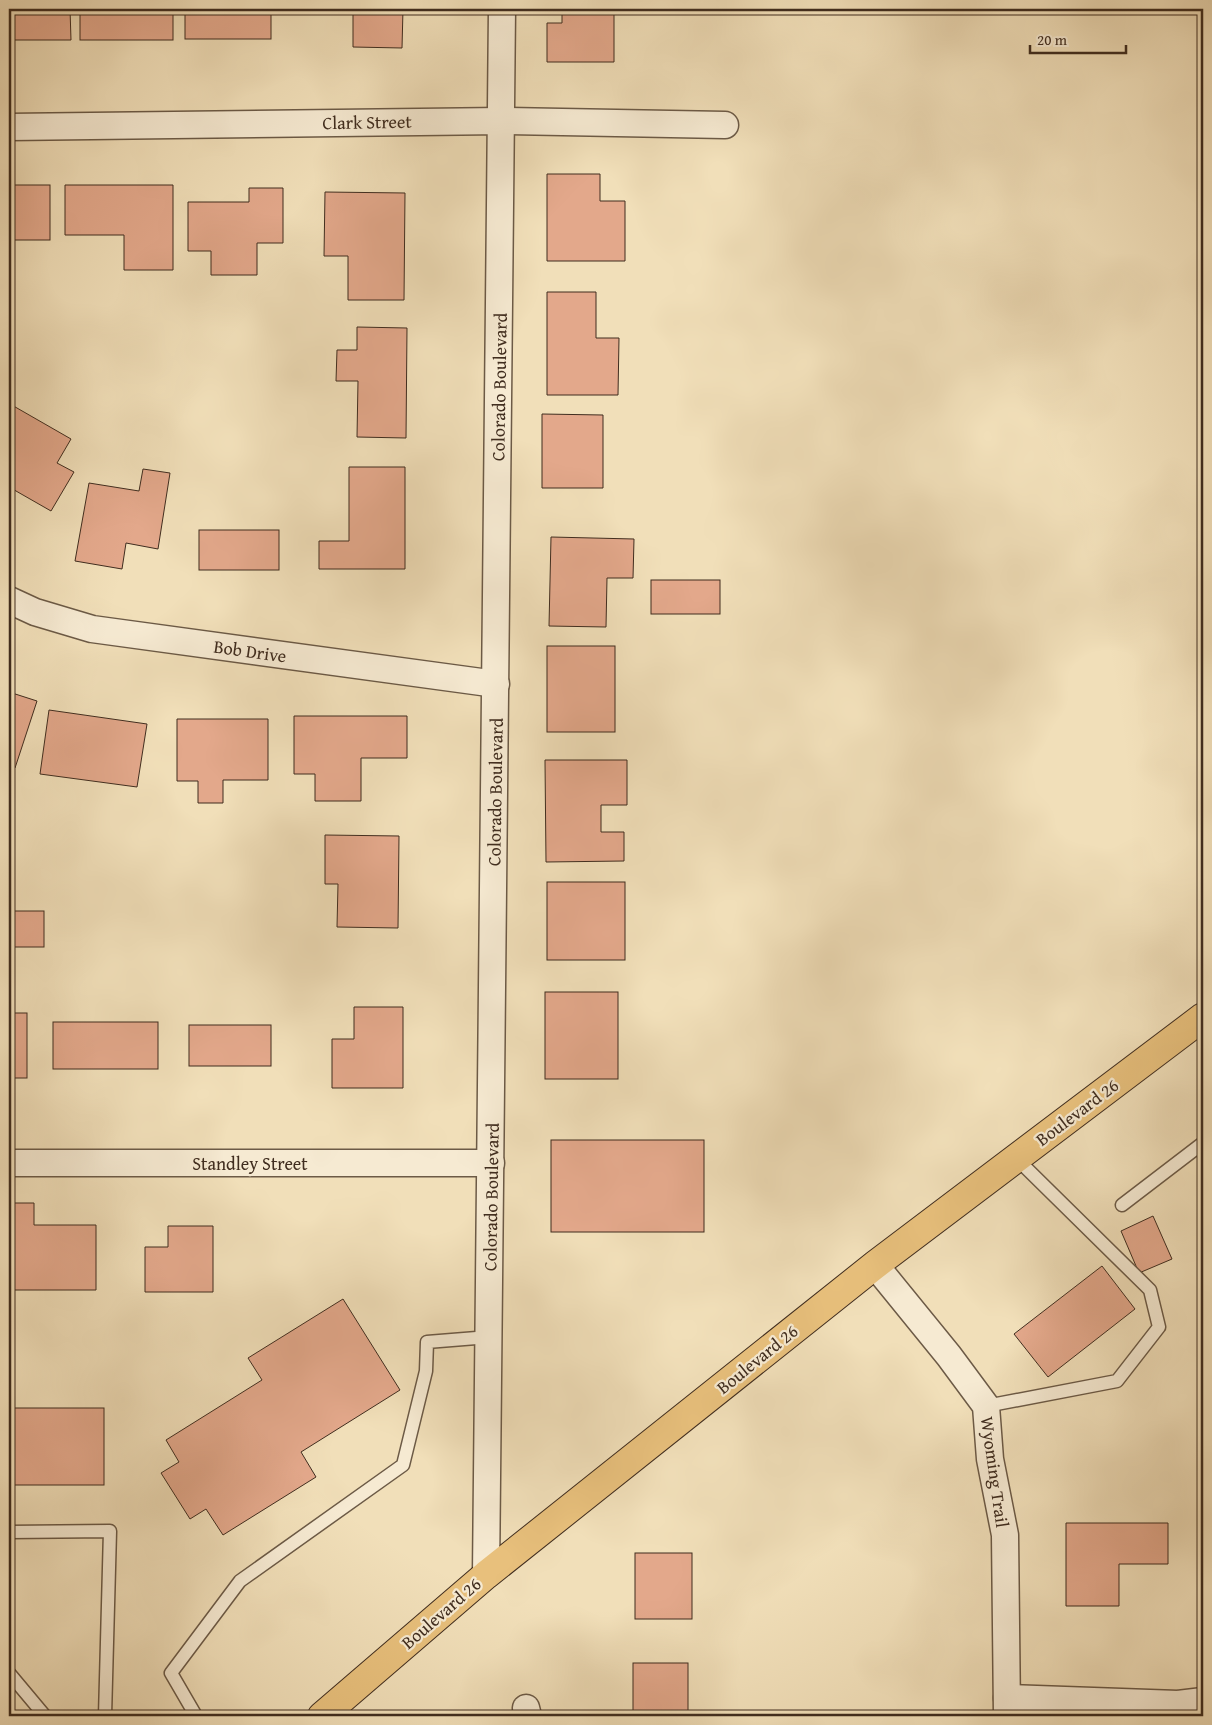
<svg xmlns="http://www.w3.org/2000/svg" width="1212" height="1725" viewBox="0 0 1212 1725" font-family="'Gentium Book Plus',serif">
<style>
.building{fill:#e3a88b;stroke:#402d1f}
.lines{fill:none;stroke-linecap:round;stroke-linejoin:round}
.service-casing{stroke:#6c5a46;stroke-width:15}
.minor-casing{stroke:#6c5a46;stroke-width:29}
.primary-casing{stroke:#402d1f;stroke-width:30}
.service{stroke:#f6ead2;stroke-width:12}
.minor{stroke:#f6ead2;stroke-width:26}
.primary{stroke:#e8c07c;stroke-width:28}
.labels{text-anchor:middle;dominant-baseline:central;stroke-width:4.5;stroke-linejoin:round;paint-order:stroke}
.street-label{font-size:18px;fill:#402d1f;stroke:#f6ead2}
</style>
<rect width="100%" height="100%" fill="#f1dfb9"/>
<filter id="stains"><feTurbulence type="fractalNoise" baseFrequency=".004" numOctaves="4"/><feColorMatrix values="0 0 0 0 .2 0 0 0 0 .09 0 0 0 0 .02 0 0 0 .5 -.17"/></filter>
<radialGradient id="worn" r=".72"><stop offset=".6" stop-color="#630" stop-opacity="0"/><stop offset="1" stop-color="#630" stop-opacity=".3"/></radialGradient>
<g class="building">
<path d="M 9,9 L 70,9 L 71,40 L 9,40 Z"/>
<rect x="80" y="9" width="93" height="31"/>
<rect x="185" y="9" width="86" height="30"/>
<path d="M 353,9 L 403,9 L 402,48 L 353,47 Z"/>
<path d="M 562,9 L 614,9 L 614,62 L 547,62 L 547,23 L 562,23 Z"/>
<path d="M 547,174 L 600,174 L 600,201 L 625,201 L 625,261 L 547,261 Z"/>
<rect x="9" y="185" width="41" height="55"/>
<path d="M 65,185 L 173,185 L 173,270 L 124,270 L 124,235 L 65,235 Z"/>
<path d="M 249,188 L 283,188 L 283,243 L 257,243 L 257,275 L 211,275 L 211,251 L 188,251 L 188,202 L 249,202 Z"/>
<path d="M 325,192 L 405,193 L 404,300 L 348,300 L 348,256 L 324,256 Z"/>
<path d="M 547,292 L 596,292 L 596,338 L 619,338 L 618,395 L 547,395 Z"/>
<path d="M 357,327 L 407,328 L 406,438 L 357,437 L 358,381 L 336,381 L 337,350 L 357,350 Z"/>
<path d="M 10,404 L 71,439 L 57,463 L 74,472 L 51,511 L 9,487 Z"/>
<path d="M 542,414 L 603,415 L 603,488 L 542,488 Z"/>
<path d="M 349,467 L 405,467 L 405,569 L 319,569 L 319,541 L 349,541 Z"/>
<path d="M 143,469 L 170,473 L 158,549 L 126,543 L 122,569 L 75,561 L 89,483 L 139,491 Z"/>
<rect x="199" y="530" width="80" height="40"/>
<path d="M 551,537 L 634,539 L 633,578 L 607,578 L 606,627 L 549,626 Z"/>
<rect x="651" y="580" width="69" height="34"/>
<rect x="547" y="646" width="68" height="86"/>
<path d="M 9,692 L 37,701 L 15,768 L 9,766 Z"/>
<path d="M 49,710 L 147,724 L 137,787 L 40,774 Z"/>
<path d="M 294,716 L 407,716 L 407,758 L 361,758 L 361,801 L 315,801 L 315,774 L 294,774 Z"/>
<path d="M 177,719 L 268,719 L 268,780 L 223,780 L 223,803 L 198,803 L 198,781 L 177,781 Z"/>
<path d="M 545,760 L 627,760 L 627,805 L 601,805 L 601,832 L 624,832 L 624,861 L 546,862 Z"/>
<path d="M 325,835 L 399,836 L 398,928 L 337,927 L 338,884 L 325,884 Z"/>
<rect x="547" y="882" width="78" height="78"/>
<rect x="9" y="911" width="35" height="36"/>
<rect x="545" y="992" width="73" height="87"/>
<path d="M 354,1007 L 403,1007 L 403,1088 L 332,1088 L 332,1039 L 354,1039 Z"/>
<rect x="9" y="1013" width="18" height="65"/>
<rect x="53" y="1022" width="105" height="47"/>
<rect x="189" y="1025" width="82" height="41"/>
<rect x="551" y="1140" width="153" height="92"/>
<path d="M 9,1203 L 34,1203 L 34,1225 L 96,1225 L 96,1290 L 9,1290 Z"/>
<path d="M 1153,1216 L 1172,1259 L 1139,1273 L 1121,1231 Z"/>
<path d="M 168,1226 L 213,1226 L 213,1292 L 145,1292 L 145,1247 L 168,1247 Z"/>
<path d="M 1102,1266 L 1135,1309 L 1048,1377 L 1014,1334 Z"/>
<path d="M 343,1299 L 400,1390 L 301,1452 L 316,1477 L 223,1535 L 206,1509 L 190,1519 L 161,1473 L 179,1462 L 166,1440 L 262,1380 L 248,1358 Z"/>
<rect x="9" y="1408" width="95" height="77"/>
<path d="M 1066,1523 L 1168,1523 L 1168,1564 L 1119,1564 L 1119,1606 L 1066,1606 Z"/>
<rect x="635" y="1553" width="57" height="66"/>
<rect x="633" y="1663" width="55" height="53"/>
</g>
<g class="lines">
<g class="service-casing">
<g id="service">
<path d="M 1122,1205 L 1203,1143"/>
<path d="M 986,1406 L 1117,1381 L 1159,1327 L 1150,1290 L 1016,1158"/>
<path d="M 9,1532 L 110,1531 L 105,1716"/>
<path d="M 9,1673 L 45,1716"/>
<path d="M 196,1716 L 171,1673 L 240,1581 L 403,1465 L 426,1371 L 427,1342 L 489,1337"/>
</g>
</g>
<g class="minor-casing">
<g id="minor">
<path d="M 9,127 L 502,121 L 725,125"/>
<path d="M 9,600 L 35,612 L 92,629 L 496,684"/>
<path d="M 9,1163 L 491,1163"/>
<path d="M 875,1265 L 949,1356 L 986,1406 L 990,1459 L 1005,1535 L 1007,1716"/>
<path d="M 486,1575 L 502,9"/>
<path d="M 1007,1698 L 1178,1704 L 1203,1701"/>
<path d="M 526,1708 L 528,1716"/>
</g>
</g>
<g class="primary-casing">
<path id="primary" d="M 322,1716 L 486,1575 L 875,1265 L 1203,1017"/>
</g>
<use href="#service" class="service"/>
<use href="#minor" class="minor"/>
<use href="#primary" class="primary"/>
</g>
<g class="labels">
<g class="street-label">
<text transform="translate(367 122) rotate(-1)">Clark Street</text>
<text transform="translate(499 387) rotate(-89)">Colorado Boulevard</text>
<text transform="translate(250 651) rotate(8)">Bob Drive</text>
<text transform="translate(495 792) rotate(-89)">Colorado Boulevard</text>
<text transform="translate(1077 1112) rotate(-37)">Boulevard 26</text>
<text x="250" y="1163">Standley Street</text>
<text transform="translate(491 1197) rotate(-89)">Colorado Boulevard</text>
<text transform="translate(757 1359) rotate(-39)">Boulevard 26</text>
<text transform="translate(995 1472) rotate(82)">Wyoming Trail</text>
<text transform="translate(441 1613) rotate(-41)">Boulevard 26</text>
</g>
</g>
<rect width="1212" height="1725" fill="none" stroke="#f1dfb9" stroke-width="30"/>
<rect x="10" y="10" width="1192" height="1705" fill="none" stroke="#402d1f" stroke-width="2.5"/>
<rect x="15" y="15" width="1182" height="1695" fill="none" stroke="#402d1f"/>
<path d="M1030 45v8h96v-8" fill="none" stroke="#402d1f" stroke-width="2.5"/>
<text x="1037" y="45" font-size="15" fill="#402d1f" stroke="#f6ead2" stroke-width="4" paint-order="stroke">20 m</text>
<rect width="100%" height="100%" filter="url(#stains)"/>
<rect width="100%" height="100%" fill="url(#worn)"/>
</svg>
